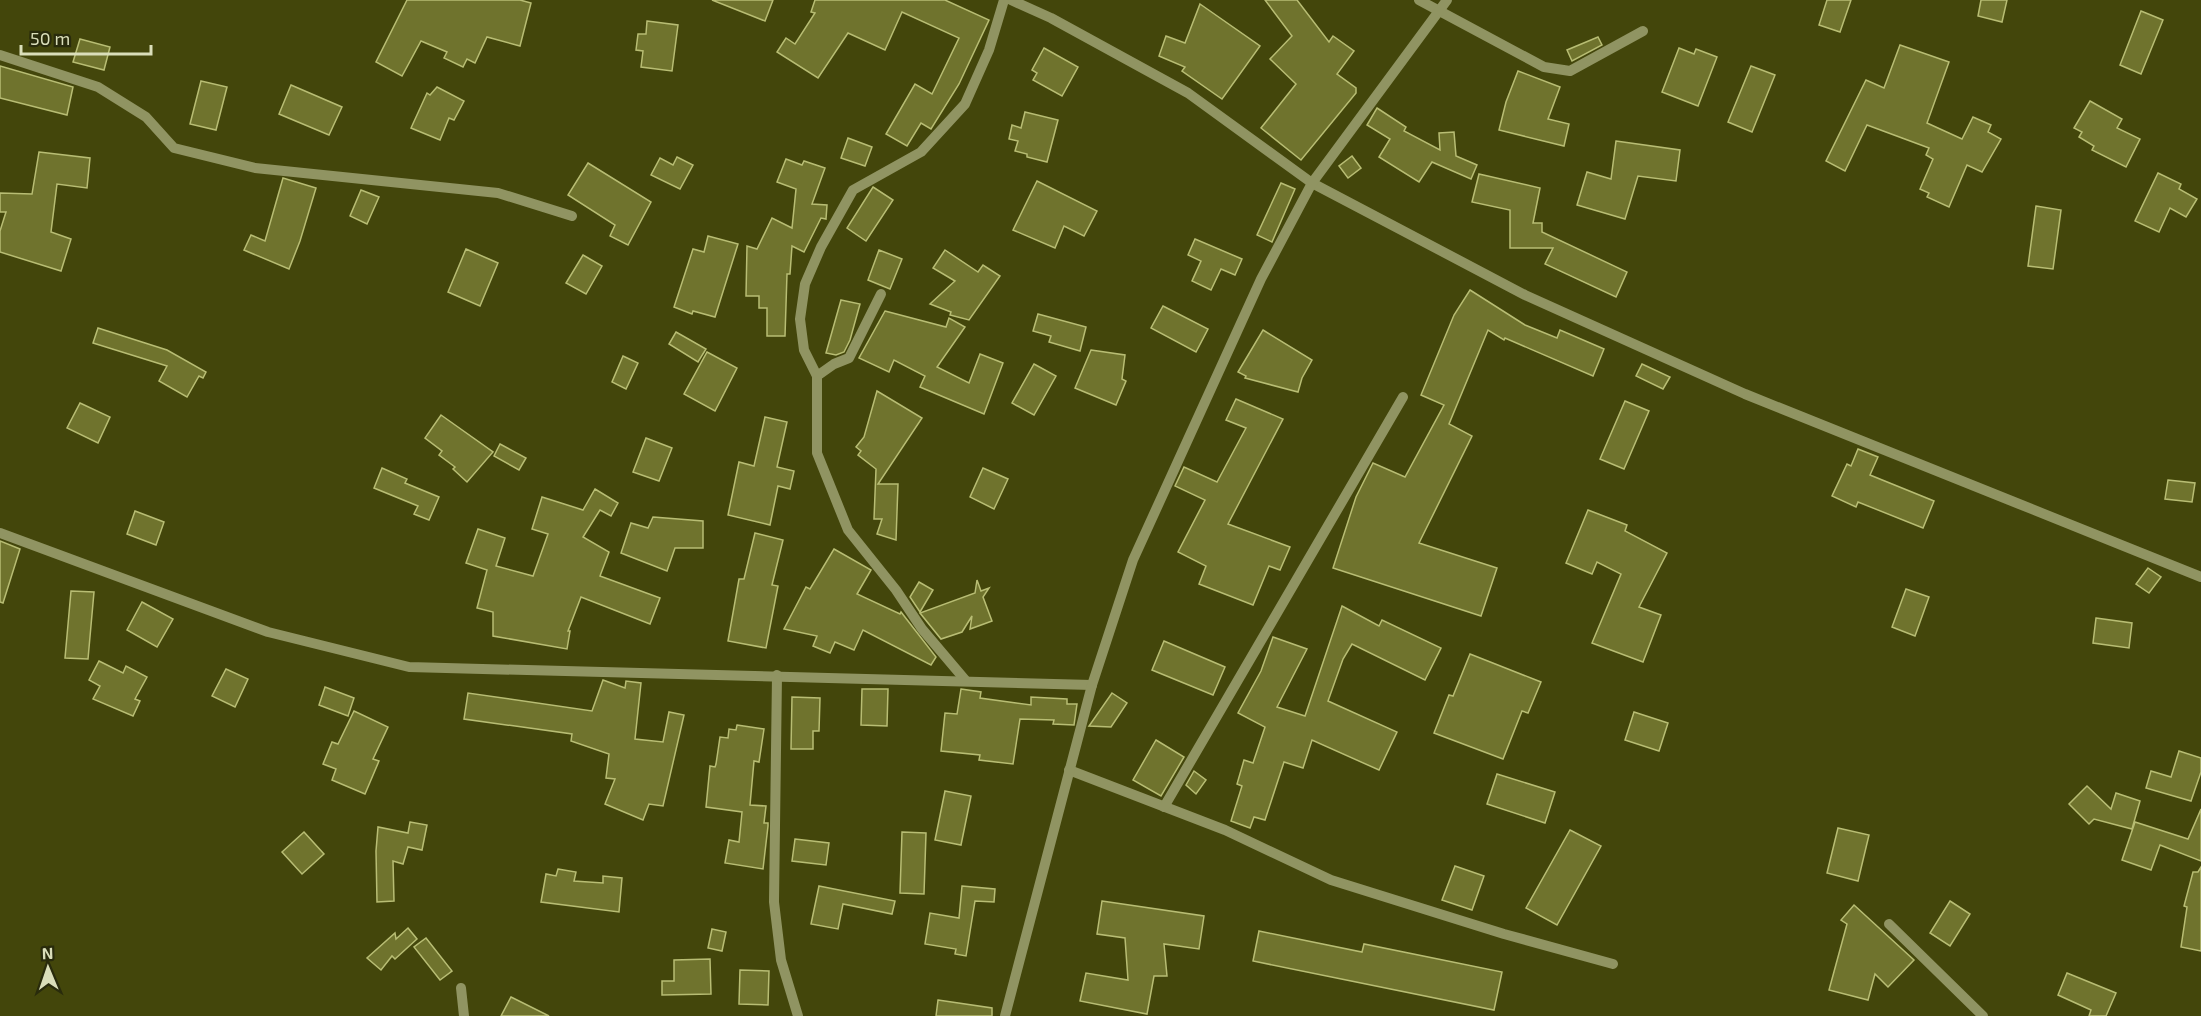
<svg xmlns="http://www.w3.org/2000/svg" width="2201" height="1016" viewBox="0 0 2201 1016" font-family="'Exo 2',sans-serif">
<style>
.building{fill:#6f732d;stroke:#b8bd74;stroke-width:1.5}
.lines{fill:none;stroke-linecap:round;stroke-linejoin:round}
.minor{stroke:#909462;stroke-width:10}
</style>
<rect width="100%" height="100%" fill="#43460b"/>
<g class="building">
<path d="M 407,0 L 520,0 L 531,3 L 520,46 L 487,37 L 475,63 L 467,59 L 463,67 L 444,58 L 447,52 L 421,41 L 402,76 L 376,62 Z"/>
<path d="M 712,0 L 773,0 L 765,21 Z"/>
<path d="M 815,0 L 945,0 L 989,20 L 959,84 L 931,129 L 921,123 L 907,146 L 886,134 L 915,84 L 932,94 L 959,38 L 902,12 L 885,50 L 848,33 L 818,78 L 777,52 L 786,38 L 795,44 L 815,13 L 811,12 Z"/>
<path d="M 1265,0 L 1297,0 L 1329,42 L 1333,36 L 1354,51 L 1337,74 L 1356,88 L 1356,93 L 1301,160 L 1261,128 L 1296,84 L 1270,59 L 1292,36 Z"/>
<path d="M 1827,0 L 1851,0 L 1840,32 L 1819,25 Z"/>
<path d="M 1981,0 L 2007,0 L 2002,22 L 1978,16 Z"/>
<path d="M 1200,4 L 1260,46 L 1222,99 L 1182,71 L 1185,67 L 1159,56 L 1166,36 L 1185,43 Z"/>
<path d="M 2141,11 L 2163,20 L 2141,74 L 2120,65 Z"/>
<path d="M 647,21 L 678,25 L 672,71 L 641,67 L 643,51 L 636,50 L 638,34 L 646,34 Z"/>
<path d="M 1598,37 L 1602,45 L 1572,61 L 1567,50 Z"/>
<path d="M 80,39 L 110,47 L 104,70 L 73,62 Z"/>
<path d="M 1900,45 L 1949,62 L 1927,123 L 1962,139 L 1973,117 L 1991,125 L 1988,132 L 2001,139 L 1982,172 L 1967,165 L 1949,207 L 1927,197 L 1929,193 L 1920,189 L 1933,159 L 1926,155 L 1929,148 L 1867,125 L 1845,171 L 1826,161 L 1866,80 L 1884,88 Z"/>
<path d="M 1044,48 L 1078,67 L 1062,96 L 1033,80 L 1037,73 L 1032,70 Z"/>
<path d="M 1679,48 L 1694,54 L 1696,49 L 1717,57 L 1698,106 L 1662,92 Z"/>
<path d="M 0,66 L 73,87 L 67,115 L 0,98 Z"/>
<path d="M 1751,66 L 1775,75 L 1752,132 L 1728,122 Z"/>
<path d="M 1518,71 L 1560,87 L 1548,119 L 1569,124 L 1564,146 L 1499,130 L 1506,102 Z"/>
<path d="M 201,81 L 227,87 L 216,130 L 190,124 Z"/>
<path d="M 291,85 L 342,107 L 329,135 L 279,114 Z"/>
<path d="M 437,87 L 464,101 L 454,120 L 449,118 L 440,140 L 411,128 L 427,93 L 430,95 Z"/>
<path d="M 2090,101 L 2122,119 L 2117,128 L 2140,139 L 2126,167 L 2092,150 L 2094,146 L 2079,137 L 2082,132 L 2074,128 Z"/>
<path d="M 1377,108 L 1406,127 L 1404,131 L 1440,150 L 1439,133 L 1454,132 L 1456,156 L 1477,165 L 1471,179 L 1432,162 L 1419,182 L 1379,157 L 1390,139 L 1367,125 Z"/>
<path d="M 1025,112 L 1058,120 L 1047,162 L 1027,157 L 1027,154 L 1015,151 L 1018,141 L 1009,139 L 1012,125 L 1021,128 Z"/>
<path d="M 848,138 L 872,147 L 865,166 L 841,158 Z"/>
<path d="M 1616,141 L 1680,150 L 1676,181 L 1638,176 L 1625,219 L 1577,205 L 1587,172 L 1611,179 Z"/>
<path d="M 39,152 L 90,158 L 87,188 L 57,184 L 51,232 L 71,239 L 61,271 L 0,252 L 0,231 L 6,212 L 0,212 L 0,193 L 32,194 Z"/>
<path d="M 1352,156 L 1361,168 L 1348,178 L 1339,166 Z"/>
<path d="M 677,157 L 693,165 L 680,189 L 651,175 L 660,158 L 673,165 Z"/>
<path d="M 786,159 L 802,165 L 804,161 L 825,168 L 812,204 L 827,205 L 826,219 L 821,218 L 804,252 L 792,246 L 790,274 L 787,274 L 785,336 L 767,336 L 767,308 L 759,308 L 759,296 L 746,296 L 747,246 L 757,249 L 772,218 L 792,228 L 796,189 L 777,182 Z"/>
<path d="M 588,163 L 651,202 L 628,245 L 610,236 L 615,225 L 568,195 Z"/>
<path d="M 2158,173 L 2181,184 L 2179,189 L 2197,199 L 2186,217 L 2170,208 L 2159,232 L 2135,221 Z"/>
<path d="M 1479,174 L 1540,188 L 1533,223 L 1542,223 L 1542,232 L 1627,272 L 1616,297 L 1545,264 L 1553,248 L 1510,248 L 1510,210 L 1472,202 Z"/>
<path d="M 283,178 L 316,188 L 300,241 L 289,269 L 244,250 L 251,235 L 265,241 Z"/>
<path d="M 1037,181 L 1097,211 L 1084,236 L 1064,226 L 1055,248 L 1013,230 Z"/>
<path d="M 1281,183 L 1295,189 L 1272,242 L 1257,235 Z"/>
<path d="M 873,187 L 893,200 L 866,241 L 847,228 Z"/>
<path d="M 361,190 L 379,197 L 367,224 L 350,216 Z"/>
<path d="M 2036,206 L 2061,210 L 2053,269 L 2028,266 Z"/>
<path d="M 708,236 L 738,244 L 715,317 L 693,311 L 692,314 L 674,307 L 693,249 L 704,252 Z"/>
<path d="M 1195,239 L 1242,259 L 1235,275 L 1221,269 L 1211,290 L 1192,281 L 1201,261 L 1188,255 Z"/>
<path d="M 466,249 L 498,263 L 480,306 L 448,292 Z"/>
<path d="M 879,250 L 902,259 L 890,289 L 868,280 Z"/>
<path d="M 945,250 L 978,272 L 983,265 L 1000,276 L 969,320 L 950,315 L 951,312 L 930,304 L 955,281 L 933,268 Z"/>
<path d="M 583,255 L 602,266 L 586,294 L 566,283 Z"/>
<path d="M 1470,290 L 1525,325 L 1557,338 L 1560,330 L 1604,349 L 1593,376 L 1505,338 L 1504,340 L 1488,330 L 1449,424 L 1472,436 L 1419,543 L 1497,568 L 1481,616 L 1333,568 L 1356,497 L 1373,463 L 1405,477 L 1444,405 L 1421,395 L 1454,315 Z"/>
<path d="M 841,300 L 860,304 L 850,340 L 844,352 L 836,355 L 826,353 Z"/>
<path d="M 1163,306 L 1208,329 L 1196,352 L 1151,328 Z"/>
<path d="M 885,311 L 946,327 L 949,318 L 965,327 L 937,367 L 969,383 L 980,354 L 1003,363 L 984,414 L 920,387 L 925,376 L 894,360 L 889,372 L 859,358 Z"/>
<path d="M 1038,314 L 1086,327 L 1080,351 L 1049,342 L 1051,336 L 1033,331 Z"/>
<path d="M 98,328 L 167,350 L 206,372 L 203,378 L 199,376 L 187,397 L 159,381 L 167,366 L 93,343 Z"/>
<path d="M 1263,330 L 1312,360 L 1302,378 L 1298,392 L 1245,378 L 1246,376 L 1238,372 Z"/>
<path d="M 676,332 L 706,349 L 698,362 L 669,344 Z"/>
<path d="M 1091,350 L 1125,355 L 1122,379 L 1126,381 L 1116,405 L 1075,388 Z"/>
<path d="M 707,352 L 737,368 L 715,411 L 684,394 Z"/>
<path d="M 623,356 L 638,363 L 626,389 L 612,382 Z"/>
<path d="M 1034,364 L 1056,376 L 1034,415 L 1012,403 Z"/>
<path d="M 1642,364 L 1670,377 L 1663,389 L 1636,376 Z"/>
<path d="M 877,391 L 922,418 L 878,484 L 898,484 L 896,540 L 877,534 L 882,519 L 874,519 L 876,469 L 858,455 L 861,451 L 856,447 L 864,437 Z"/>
<path d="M 1236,399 L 1283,419 L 1228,524 L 1290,547 L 1280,570 L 1269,566 L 1253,605 L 1199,584 L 1206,566 L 1178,552 L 1205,500 L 1175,486 L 1184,467 L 1217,482 L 1246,428 L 1226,420 Z"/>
<path d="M 1625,401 L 1649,411 L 1624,469 L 1600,459 Z"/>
<path d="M 80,403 L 110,417 L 98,443 L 67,428 Z"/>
<path d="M 441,415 L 493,452 L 467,482 L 453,469 L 455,467 L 439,455 L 442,451 L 425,438 Z"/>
<path d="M 765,417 L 787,422 L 777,467 L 794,471 L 790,489 L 778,486 L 770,525 L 728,515 L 739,462 L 754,466 Z"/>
<path d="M 646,438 L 672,448 L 659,481 L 633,472 Z"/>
<path d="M 500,444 L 526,458 L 519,470 L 494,456 Z"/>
<path d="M 1858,449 L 1878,457 L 1870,475 L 1934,501 L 1923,528 L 1858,502 L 1856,507 L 1832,496 L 1847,464 L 1851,466 Z"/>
<path d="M 382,468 L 407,479 L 405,483 L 439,497 L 429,520 L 414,514 L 418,506 L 374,488 Z"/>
<path d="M 983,468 L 1008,479 L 994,509 L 970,497 Z"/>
<path d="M 2168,480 L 2195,483 L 2192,502 L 2165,499 Z"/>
<path d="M 595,489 L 618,503 L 611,516 L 600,510 L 583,537 L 609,552 L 600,576 L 660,598 L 650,624 L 581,597 L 568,631 L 570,631 L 567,649 L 493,636 L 493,612 L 477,608 L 487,570 L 466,563 L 478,529 L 505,538 L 496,566 L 533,576 L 548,534 L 532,529 L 542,497 L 583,510 Z"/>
<path d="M 1588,510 L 1627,525 L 1625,531 L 1667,553 L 1639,607 L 1661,615 L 1643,662 L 1592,643 L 1621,574 L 1597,562 L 1592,574 L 1566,563 Z"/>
<path d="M 135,511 L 164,522 L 156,545 L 127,534 Z"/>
<path d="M 653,517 L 703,521 L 703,548 L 675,548 L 667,571 L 621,553 L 631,523 L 648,528 Z"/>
<path d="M 755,533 L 783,540 L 772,585 L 778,586 L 766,648 L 728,641 L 739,579 L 744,579 Z"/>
<path d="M 0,541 L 20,549 L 3,603 L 0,602 Z"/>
<path d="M 834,549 L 871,570 L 857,594 L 900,614 L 901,612 L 936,657 L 931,665 L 863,630 L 854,650 L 835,642 L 830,653 L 813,646 L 817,636 L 784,629 L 806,587 L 810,589 Z"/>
<path d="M 2148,568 L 2161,577 L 2149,593 L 2136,584 Z"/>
<path d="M 977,580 L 981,591 L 989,588 L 983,597 L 992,621 L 970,629 L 972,616 L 962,632 L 941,639 L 920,613 L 975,593 Z"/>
<path d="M 919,582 L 933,590 L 920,612 L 910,597 Z"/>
<path d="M 1906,589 L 1929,597 L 1915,636 L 1892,627 Z"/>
<path d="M 71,591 L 94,592 L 88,659 L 65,658 Z"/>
<path d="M 142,602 L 173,619 L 157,647 L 127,630 Z"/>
<path d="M 1342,606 L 1379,626 L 1382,620 L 1441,648 L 1425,680 L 1352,644 L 1343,659 L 1328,701 L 1397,732 L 1379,770 L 1312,740 L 1303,768 L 1284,762 L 1265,820 L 1254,817 L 1250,828 L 1231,821 L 1242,786 L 1237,784 L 1244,760 L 1253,763 L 1265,727 L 1238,713 L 1261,671 L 1273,637 L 1307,649 L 1277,707 L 1305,716 Z"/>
<path d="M 2096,618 L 2132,623 L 2129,648 L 2093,643 Z"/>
<path d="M 1164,641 L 1225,667 L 1213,695 L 1152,670 Z"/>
<path d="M 1470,654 L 1541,682 L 1528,713 L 1522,711 L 1503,759 L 1434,733 L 1449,695 L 1453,696 Z"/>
<path d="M 99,661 L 123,673 L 126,666 L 147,677 L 135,699 L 140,701 L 133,716 L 93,699 L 100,686 L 89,680 Z"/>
<path d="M 226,669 L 248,679 L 235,707 L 212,696 Z"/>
<path d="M 603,680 L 625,688 L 626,681 L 641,683 L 635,739 L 663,742 L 669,712 L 684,715 L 663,806 L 649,804 L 643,820 L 605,804 L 615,779 L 606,778 L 609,754 L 571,741 L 572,734 L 464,719 L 468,693 L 592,711 Z"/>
<path d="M 325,687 L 354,698 L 348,716 L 319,705 Z"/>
<path d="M 862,689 L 888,689 L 887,726 L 861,725 Z"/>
<path d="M 961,689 L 981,692 L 980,698 L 1031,705 L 1031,697 L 1067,699 L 1067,704 L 1077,704 L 1074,725 L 1053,724 L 1054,720 L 1020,719 L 1013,764 L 979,760 L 980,755 L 941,751 L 945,713 L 957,714 Z"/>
<path d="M 1112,693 L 1127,703 L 1111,727 L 1089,726 Z"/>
<path d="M 792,697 L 820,698 L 819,731 L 813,731 L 813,749 L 791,749 Z"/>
<path d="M 354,711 L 388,727 L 373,759 L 379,761 L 365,794 L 332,780 L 336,769 L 323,764 L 332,742 L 338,744 Z"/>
<path d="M 1634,712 L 1668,723 L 1659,751 L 1625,740 Z"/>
<path d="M 737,725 L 764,729 L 759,762 L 754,761 L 750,805 L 766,806 L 764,823 L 768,823 L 768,826 L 763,869 L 725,863 L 729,840 L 739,842 L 742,812 L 706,807 L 710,766 L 715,767 L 716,764 L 720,737 L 728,738 L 729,729 L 736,730 Z"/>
<path d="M 1156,740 L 1184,757 L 1161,796 L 1133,780 Z"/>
<path d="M 2179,751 L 2201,758 L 2201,772 L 2191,801 L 2146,788 L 2151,771 L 2171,777 Z"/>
<path d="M 1194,771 L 1206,780 L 1196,794 L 1186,785 Z"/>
<path d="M 1497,774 L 1555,792 L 1545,823 L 1487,804 Z"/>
<path d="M 2087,786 L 2111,809 L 2116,793 L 2140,801 L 2132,829 L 2094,819 L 2089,824 L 2069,804 Z"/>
<path d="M 945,791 L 971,796 L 961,845 L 935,840 Z"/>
<path d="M 2201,809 L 2201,861 L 2160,845 L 2151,870 L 2122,860 L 2135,822 L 2188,839 Z"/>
<path d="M 410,822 L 427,825 L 422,850 L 408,847 L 403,864 L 393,861 L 394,901 L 377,902 L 376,851 L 378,827 L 408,833 Z"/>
<path d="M 1838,828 L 1869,835 L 1858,881 L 1827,873 Z"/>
<path d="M 1570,830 L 1601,846 L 1557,925 L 1526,908 Z"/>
<path d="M 304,832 L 324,854 L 302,874 L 282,852 Z"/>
<path d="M 902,832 L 926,833 L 924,894 L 900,893 Z"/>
<path d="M 795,839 L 829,843 L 826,865 L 792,861 Z"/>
<path d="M 1455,866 L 1484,876 L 1472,910 L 1442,900 Z"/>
<path d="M 2201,867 L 2201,951 L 2181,947 L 2187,907 L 2184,906 L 2193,872 L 2198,872 Z"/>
<path d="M 558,869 L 576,872 L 574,881 L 603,883 L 603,876 L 622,878 L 619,912 L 541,902 L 546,874 L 556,876 Z"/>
<path d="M 819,886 L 895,901 L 892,914 L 843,904 L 838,929 L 811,924 Z"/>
<path d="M 962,886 L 995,889 L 994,902 L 975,901 L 966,956 L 955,954 L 956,949 L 925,944 L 930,913 L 959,918 Z"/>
<path d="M 1102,901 L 1204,916 L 1199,949 L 1164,944 L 1167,976 L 1154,976 L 1147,1014 L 1080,1001 L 1086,973 L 1128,980 L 1125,938 L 1097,934 Z"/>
<path d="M 1950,901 L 1970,914 L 1950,946 L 1930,933 Z"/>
<path d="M 1854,905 L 1914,960 L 1888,987 L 1875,974 L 1868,1000 L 1829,990 L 1847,924 L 1841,920 Z"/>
<path d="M 408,928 L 417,939 L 395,959 L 392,956 L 381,970 L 367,958 L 395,933 L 396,939 Z"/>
<path d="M 712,929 L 726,932 L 722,951 L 708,948 Z"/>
<path d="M 1259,931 L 1362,952 L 1364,944 L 1502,972 L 1494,1010 L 1253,961 Z"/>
<path d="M 426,938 L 452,971 L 440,980 L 414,947 Z"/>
<path d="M 710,959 L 711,994 L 662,995 L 662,981 L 674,981 L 674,960 Z"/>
<path d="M 740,970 L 769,971 L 768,1005 L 739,1004 Z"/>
<path d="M 2067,973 L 2116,993 L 2106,1016 L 2089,1016 L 2091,1010 L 2058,995 Z"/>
<path d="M 511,997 L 549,1016 L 501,1016 Z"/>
<path d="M 938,1000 L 992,1008 L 992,1016 L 936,1016 Z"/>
</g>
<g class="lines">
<g class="minor">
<path d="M 1011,0 L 1051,18 L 1188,93 L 1312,183 L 1525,295 L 1745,394 L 2201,577"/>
<path d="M 1419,0 L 1544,67 L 1570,71 L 1643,31"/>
<path d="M 0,55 L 98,87 L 146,117 L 174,148 L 255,168 L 498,193 L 572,216"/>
<path d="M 817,376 L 834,364 L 849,358 L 881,294"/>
<path d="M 0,533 L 268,632 L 409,667 L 1092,685"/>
<path d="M 777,675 L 774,902 L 781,960 L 798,1016"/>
<path d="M 966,681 L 922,629 L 896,590 L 848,530 L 817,453 L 817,376 L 804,350 L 800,319 L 805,284 L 821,247 L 853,190 L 921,152 L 965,104 L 989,50 L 1004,0"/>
<path d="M 1069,770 L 1225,830 L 1331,880 L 1504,934 L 1613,964"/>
<path d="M 1164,807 L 1403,397"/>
<path d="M 1889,924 L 1983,1016"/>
<path d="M 461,988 L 464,1016"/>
<path d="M 1005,1016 L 1092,685 L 1133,560 L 1261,279 L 1312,183 L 1447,0"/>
</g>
</g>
<g transform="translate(48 968) rotate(358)" stroke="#292b0c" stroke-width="4.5" paint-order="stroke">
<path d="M0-4.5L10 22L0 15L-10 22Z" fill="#dadeba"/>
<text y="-9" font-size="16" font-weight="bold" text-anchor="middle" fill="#dadeba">N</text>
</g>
<path d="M21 45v9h130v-9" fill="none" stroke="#dadeba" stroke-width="3"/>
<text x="30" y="45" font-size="18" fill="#dadeba" stroke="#292b0c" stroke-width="4.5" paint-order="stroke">50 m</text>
</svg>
